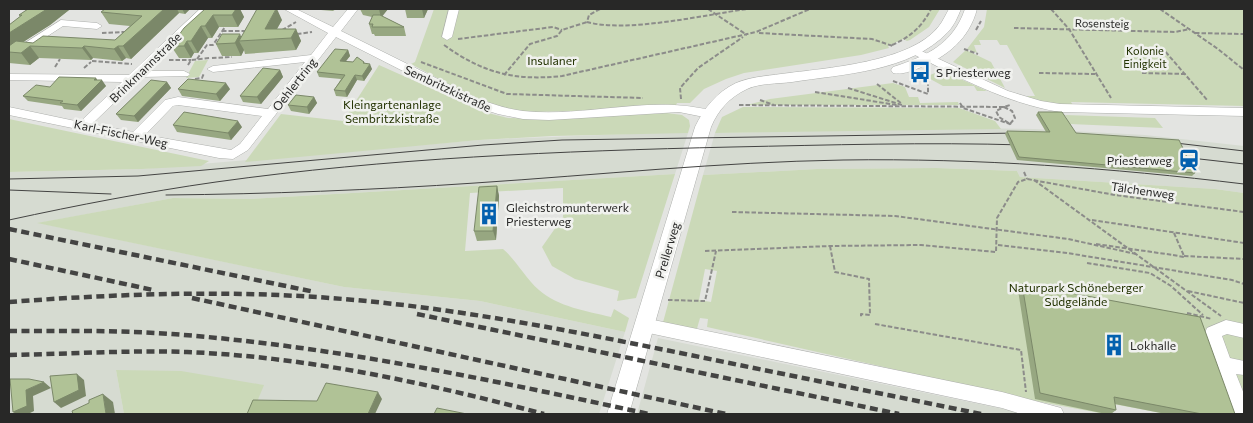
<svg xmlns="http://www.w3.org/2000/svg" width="1253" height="423" viewBox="0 0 1253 423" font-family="Commissioner,sans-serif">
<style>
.built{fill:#d6dbd1}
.green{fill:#cbd9b8;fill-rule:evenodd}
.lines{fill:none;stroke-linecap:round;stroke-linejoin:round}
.minor-casing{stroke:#aeb0ad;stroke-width:1}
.major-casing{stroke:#aeb0ad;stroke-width:1}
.path{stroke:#8c8c8a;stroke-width:2;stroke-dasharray:4.5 2;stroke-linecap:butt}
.minor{fill:#fff;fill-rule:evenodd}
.major{fill:#fff;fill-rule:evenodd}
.tram{stroke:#444443;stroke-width:1}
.rail{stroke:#444443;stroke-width:4.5;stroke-dasharray:8 4.5;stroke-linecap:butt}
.path-bridge{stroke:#8c8c8a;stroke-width:2;stroke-dasharray:4.5 2;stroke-linecap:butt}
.wall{fill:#97a781}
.shaded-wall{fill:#7b8869}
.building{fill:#b0c296;stroke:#7b8869}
.labels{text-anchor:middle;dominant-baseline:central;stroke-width:5;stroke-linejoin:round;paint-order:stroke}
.far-street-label{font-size:11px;fill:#282827;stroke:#f0f1ee}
.far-park-label{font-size:11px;fill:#223200;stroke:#f0f1ee}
.park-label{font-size:12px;fill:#223200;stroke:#f0f1ee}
.street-label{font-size:12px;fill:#282827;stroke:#f0f1ee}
.poi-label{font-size:12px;fill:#282827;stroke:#f0f1ee;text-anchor:start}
</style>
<rect width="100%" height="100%" fill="#e3e4e1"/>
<g class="built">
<path d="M 955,128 L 1034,129 L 1145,135 L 1244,146 L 1244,193 L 1215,189 L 1020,177 L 1017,171 L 936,168 L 817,169 L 703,175 L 715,133 Z"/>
<path d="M 681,132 L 688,133 L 675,174 L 251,199 L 173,198 L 39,223 L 344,287 L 480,301 L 625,332 L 599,414 L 252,414 L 263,385 L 116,370 L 124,414 L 9,414 L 9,172 L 142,169 L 479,140 Z"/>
<path d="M 658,338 L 1023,413 L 1028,414 L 637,414 Z"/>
</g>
<g class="green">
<path d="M 434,9 L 940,9 L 929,27 L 910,40 L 907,41 L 903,39 L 888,46 L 889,48 L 861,55 L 744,73 L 726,79 L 704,89 L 690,103 L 677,103 L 676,105 L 617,110 L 530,112 L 509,110 L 482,102 L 411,64 L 415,62 Z"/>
<path d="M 987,9 L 1244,9 L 1244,106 L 1071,102 L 1073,105 C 1061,105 1034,105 1027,96 L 1035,96 L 1007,45 L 1000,45 L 997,40 L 979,40 L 981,45 L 974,45 L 977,53 L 967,49 L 984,27 Z"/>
<path d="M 966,50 L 991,62 L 1005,88 L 953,62 Z"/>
<path d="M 208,60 L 199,77 L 186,78 L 195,61 Z"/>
<path d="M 379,65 L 484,112 L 508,118 L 554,119 L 667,113 L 682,115 L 689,120 L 690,126 L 688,133 L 552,136 L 479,140 L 245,162 L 281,114 L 343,121 Z"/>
<path d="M 934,70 L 943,71 L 987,91 L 977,91 L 974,86 L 943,86 L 923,75 L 928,73 L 930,75 L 935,73 Z"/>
<path d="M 893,83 L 905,87 L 909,97 L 918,97 L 920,103 L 958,102 L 959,105 L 747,105 L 770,99 Z"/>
<path d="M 743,107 L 959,108 L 995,121 L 1001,129 L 715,133 L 722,117 Z"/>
<path d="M 1065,115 L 1155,118 L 1163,128 L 1070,124 Z"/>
<path d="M 9,119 L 209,161 L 201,166 L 142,169 L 9,172 Z"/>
<path d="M 936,168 L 1017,171 L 1020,177 L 1215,189 L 1244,193 L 1244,414 L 1166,414 L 1108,403 L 1110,414 L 1105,414 L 1035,401 L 707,327 L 708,319 L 700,318 L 696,332 L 662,326 L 703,175 L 817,169 ZM 705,269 L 717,271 L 711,302 L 699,300 Z"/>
<path d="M 675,174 L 636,298 L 617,301 L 619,291 L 575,279 L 552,266 L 542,247 L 563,217 L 563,188 L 470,193 L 465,251 L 503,249 C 517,261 525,278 539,290 C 558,307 587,311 611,317 L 614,309 L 629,318 L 625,332 L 480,301 L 344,287 L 37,223 L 173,198 L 251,199 Z"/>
<path d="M 116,370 L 181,371 L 264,385 L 252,414 L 124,414 Z"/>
</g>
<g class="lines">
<g class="minor-casing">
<g id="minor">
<path d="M 200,9 L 211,9 L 148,71 L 184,71 L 190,74 L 188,76 L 141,77 L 92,124 L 133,132 L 165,100 L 178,97 L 268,109 L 305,62 L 213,72 L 207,69 L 213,66 L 311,55 L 328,33 L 284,9 L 296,9 L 333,27 L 348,9 L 358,9 L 341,31 L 478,99 C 493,104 507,109 523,111 C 586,118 650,94 713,111 L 715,114 L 709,118 L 679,112 L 549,120 L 523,119 L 498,114 L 470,105 L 336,37 L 248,150 L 233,159 L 219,158 L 9,115 L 9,107 L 80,122 L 122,82 L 9,80 L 9,74 L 129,75 ZM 178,105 L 262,116 L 240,144 L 231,150 L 145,135 L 173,106 Z"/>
<path d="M 449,9 L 459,9 L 452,37 L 447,40 L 442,37 Z"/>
<path d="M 61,20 L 97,23 L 102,26 L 97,29 L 63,26 L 20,54 L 12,54 L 11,52 Z"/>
<path d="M 915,48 L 1008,91 L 1041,101 L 1060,104 L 1244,108 L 1244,116 L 1060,112 C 1006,103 960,78 911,53 L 910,51 Z"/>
<path d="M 644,318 L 1002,392 L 1061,408 L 1064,414 L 1021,414 L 1002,408 L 644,332 L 638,330 L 636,325 L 638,320 Z"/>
<path d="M 1226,320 L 1244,324 L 1244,338 L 1227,334 L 1222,336 L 1230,358 L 1244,361 L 1244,375 L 1236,374 L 1244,394 L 1244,414 L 1234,414 L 1205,333 L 1207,328 Z"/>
</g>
</g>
<g class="major-casing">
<g id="major">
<path d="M 949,9 L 961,9 C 958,16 954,26 948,32 C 910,72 843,74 792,82 C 777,84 760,83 747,89 C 730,97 718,110 711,127 L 629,414 L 607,414 L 695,127 C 704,108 717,92 736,83 C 750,77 766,76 781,74 C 825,68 911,63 939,26 C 943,21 946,14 949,9 Z"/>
<path d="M 965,9 L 977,9 C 969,39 948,56 919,68 C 911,71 902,75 893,73 L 891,70 L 893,67 C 927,56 953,44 965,9 Z"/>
</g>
</g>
<g class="path">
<path d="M 240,9 L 258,9"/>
<path d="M 600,9 L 589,15 L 587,22 C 627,33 704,15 747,9"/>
<path d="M 708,9 L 747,35"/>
<path d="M 1051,9 L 1069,29 L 1111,98"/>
<path d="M 1160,9 L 1218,49 L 1244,70"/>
<path d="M 1014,28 L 1175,32 L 1190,29"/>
<path d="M 282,30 L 296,22"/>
<path d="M 976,30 L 981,21"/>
<path d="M 222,31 L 245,31"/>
<path d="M 102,33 L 124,32"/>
<path d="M 759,33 L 872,39 L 893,46"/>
<path d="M 1195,33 L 1244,34"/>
<path d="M 297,34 L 312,32"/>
<path d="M 458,39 L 553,27 L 562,30"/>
<path d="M 444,45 C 483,73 514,81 562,76 L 756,32 L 810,9"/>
<path d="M 892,45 C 910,37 922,27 931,9"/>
<path d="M 964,49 L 978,54"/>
<path d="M 1147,49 L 1164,50 L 1208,101"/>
<path d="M 212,58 L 232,57"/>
<path d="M 197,59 L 207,45 L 213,45 L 225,27"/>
<path d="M 169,60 L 191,60"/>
<path d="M 92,61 L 132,64"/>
<path d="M 421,62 L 507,94 L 643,98"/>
<path d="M 188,65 L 191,60 L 210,58"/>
<path d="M 55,67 L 60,59"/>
<path d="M 84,68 L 91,62"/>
<path d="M 1039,73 L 1095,74"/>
<path d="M 1142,73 L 1186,74"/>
<path d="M 504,75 L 530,44 L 557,36 L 562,30 L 587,22"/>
<path d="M 195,79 L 202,78 L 204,73"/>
<path d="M 893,81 L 928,94 L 928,84 L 921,75"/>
<path d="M 877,84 L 902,104"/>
<path d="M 848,88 L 902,105"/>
<path d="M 815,92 L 897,105"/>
<path d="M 681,99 L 680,88 L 698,68 L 743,37"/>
<path d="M 760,100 L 774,105"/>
<path d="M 960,103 L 963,108 L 1010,124 L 1011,126"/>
<path d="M 739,105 L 1004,107 L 1010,105"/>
<path d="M 1004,107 L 1012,111 L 1015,118 L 1010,124 L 999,117 L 996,111 Z"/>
<path d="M 1024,172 L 1027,179"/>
<path d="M 1034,180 L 1221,316"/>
<path d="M 732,212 L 895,216 L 1068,239 L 1136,254"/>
<path d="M 1092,220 L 1244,243"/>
<path d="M 1174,233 L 1184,256"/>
<path d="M 998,245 L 1067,253 L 1232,280 L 1244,284"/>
<path d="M 830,246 L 835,272 L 869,279 L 870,315 L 861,314 L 861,318"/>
<path d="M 705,251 L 830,246 L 921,245 L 996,252 L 997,218 L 1018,182 L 1027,179 L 1115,195 L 1244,212"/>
<path d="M 1173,255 L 1184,257"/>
<path d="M 1184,256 L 1244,259"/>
<path d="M 1087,263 L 1150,273 L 1171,286 L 1203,315"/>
<path d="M 1188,291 L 1244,303"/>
<path d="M 668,300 L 705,301 L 716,251"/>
<path d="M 1187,313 L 1212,319"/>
<path d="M 875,324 L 1021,350 L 1026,392"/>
</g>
<use href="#minor" class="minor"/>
<use href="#major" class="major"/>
<g class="tram">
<path d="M 1167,142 L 1244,151"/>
<path d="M 1173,156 L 1244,164"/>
<path d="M 9,179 L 138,176 L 483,145 L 562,140 L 1020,133"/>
<path d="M 9,190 L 111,194"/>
<path d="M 166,195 C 269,194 372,190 475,183 C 598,175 720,162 843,160 C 978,158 1111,168 1244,184"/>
<path d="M 9,220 C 78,205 146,192 216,182 C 387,158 560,151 732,147 C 829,145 927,142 1024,145"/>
</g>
<g class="rail">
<path d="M 9,229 L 315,292"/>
<path d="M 9,259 L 153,290"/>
<path d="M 192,298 L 726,414"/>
<path d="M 9,302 C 116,294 223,290 330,298 C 456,307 581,333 705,358 C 797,377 889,395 981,414"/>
<path d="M 417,314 L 899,414"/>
<path d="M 9,331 C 63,331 117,330 172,334 C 333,346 491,380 649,414"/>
<path d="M 9,355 C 68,354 128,350 187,352 C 308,357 427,383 544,414"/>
</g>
<path class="path-bridge" d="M 1096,244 L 1173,255"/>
</g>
<g class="wall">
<path d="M 28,9 L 69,9 L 69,10 L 50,25 L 23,42 L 33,43 L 115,40 L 130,26 L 109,24 L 101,12 L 105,9 L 190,9 L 185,14 L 179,13 L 131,59 L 126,58 L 122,61 L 93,58 L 91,60 L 39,58 L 30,65 L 9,63 L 9,25 L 20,17 L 19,15 Z"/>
<path d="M 205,9 L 240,9 L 244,17 L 238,27 L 219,27 L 212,38 L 208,38 L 198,53 L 194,53 L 191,58 L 179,58 L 171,46 Z"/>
<path d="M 321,9 L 336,9 L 333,11 L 321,10 Z"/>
<path d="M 360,9 L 388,9 L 382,16 L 404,27 L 406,36 L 375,36 L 374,34 L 372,34 L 369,24 L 372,17 L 363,15 Z"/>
<path d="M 405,9 L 428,9 L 424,18 L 407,18 Z"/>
<path d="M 282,20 L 277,29 L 296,29 L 301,41 L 296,50 L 245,54 L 244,50 L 241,56 L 222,56 L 216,44 L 241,37 Z"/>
<path d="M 348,50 L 350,56 L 346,61 L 353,62 L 364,62 L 365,63 L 372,69 L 364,81 L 357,80 L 347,97 L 336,96 L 334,90 L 341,79 L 319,77 L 317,72 Z"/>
<path d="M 280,70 L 283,77 L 261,104 L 243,102 L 240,96 Z"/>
<path d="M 96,78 L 97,80 L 106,86 L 81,111 L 64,109 L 62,106 L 28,101 L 23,96 L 50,87 Z"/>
<path d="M 167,82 L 171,88 L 138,122 L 121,120 L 116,114 Z"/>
<path d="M 178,89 L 230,89 L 220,101 L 182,96 Z"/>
<path d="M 314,97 L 317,103 L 309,114 L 291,111 L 288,105 Z"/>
<path d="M 1038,112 L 1076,133 L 1195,173 L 1192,176 L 1017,160 L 1005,134 L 1007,131 L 1046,132 L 1036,115 Z"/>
<path d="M 173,125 L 242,127 L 231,140 L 177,132 Z"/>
<path d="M 497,186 L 499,196 L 496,240 L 477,241 L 474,231 Z"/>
<path d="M 1022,284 L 1235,414 L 1166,414 L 1115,404 L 1116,410 L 1111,414 L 1106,414 L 1035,399 L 1018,290 Z"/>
</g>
<g class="shaded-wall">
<path d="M 47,9 L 69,9 L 69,10 L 50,25 L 9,51 L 9,33 Z"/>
<path d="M 164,9 L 177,9 L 179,13 L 131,59 L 123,46 Z"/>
<path d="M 182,9 L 190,9 L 185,14 Z"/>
<path d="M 229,9 L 240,9 L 244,17 L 238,27 Z"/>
<path d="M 276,9 L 277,9 L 282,20 L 271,39 L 265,29 Z"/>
<path d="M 379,9 L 388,9 L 381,18 Z"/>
<path d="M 422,9 L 428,9 L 424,18 Z"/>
<path d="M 213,15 L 219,27 L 212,38 L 205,26 Z"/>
<path d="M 201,26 L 208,38 L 198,53 L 191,41 Z"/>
<path d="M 296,29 L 301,41 L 296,50 L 291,38 Z"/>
<path d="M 240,34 L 243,41 L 239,41 L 244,50 L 241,56 L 235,43 Z"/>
<path d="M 187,41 L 194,53 L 191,58 L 184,46 Z"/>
<path d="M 30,46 L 39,58 L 30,65 L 21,53 Z"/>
<path d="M 84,46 L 93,58 L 91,60 L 82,48 Z"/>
<path d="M 118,46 L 126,58 L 122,61 L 114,49 Z"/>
<path d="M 348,50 L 350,56 L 342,66 L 340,61 Z"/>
<path d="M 370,64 L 372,69 L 364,81 L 362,76 Z"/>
<path d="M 280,70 L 283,77 L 261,104 L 257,97 Z"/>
<path d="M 355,75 L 357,80 L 347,97 L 345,91 Z"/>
<path d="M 96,78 L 99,83 L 102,80 L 106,86 L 81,111 L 77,105 Z"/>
<path d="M 167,82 L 171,88 L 138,122 L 134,116 Z"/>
<path d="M 226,83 L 230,89 L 220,101 L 216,94 Z"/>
<path d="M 314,97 L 317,103 L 309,114 L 307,107 Z"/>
<path d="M 238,121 L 242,127 L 231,140 L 228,133 Z"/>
<path d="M 497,186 L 499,196 L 496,240 L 493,231 Z"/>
<path d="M 77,374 L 84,380 L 86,396 L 61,408 L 54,402 Z"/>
<path d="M 44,382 L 51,388 L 33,396 L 34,411 L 28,414 L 16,414 L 13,412 L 26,390 Z"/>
<path d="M 378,392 L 382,399 L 375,414 L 368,414 Z"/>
<path d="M 103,394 L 113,402 L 115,414 L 106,414 Z"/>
</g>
<g class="building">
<path d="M 28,9 L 47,9 L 9,33 L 9,25 L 22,15 L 19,15 Z"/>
<path d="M 105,9 L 164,9 L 123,46 L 118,46 L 114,49 L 84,46 L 82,48 L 30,46 L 21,53 L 9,52 L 9,46 L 16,41 L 33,43 L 43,36 L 115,40 L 142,16 L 101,12 Z"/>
<path d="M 205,9 L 236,9 L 232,15 L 213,15 L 205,26 L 201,26 L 191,41 L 187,41 L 184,46 L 171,46 L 184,28 Z"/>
<path d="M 257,9 L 276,9 L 265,29 L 296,29 L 291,38 L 239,41 Z"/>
<path d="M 373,15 L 380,15 L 404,27 L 372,27 L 373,24 L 369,24 Z"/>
<path d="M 222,34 L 240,34 L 235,43 L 216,44 Z"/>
<path d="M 335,49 L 348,50 L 340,61 L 353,62 L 357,57 L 364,62 L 363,63 L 370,64 L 362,76 L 355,75 L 345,91 L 334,90 L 345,75 L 317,72 Z"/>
<path d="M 263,68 L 280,70 L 257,97 L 240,96 Z"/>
<path d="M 59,77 L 96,78 L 94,80 L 102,80 L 77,105 L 60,103 L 63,101 L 23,96 L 36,85 L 50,87 Z"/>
<path d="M 188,79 L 226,83 L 216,94 L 178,89 Z"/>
<path d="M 151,80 L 167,82 L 134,116 L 116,114 Z"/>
<path d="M 296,95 L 314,97 L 307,107 L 288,105 Z"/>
<path d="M 184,112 L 238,121 L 228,133 L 173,125 Z"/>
<path d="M 1038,112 L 1062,112 L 1076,133 L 1179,140 L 1195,173 L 1019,157 L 1007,131 L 1050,132 Z"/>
<path d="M 497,186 L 493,231 L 474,231 L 479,187 Z"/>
<path d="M 1022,284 L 1200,317 L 1235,414 L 1202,414 L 1114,397 L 1116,410 L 1040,393 Z"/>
<path d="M 77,374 L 79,390 L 54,402 L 50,376 Z"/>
<path d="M 10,379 L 29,379 L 44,382 L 26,390 L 27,406 L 13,412 Z"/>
<path d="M 326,383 L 378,392 L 368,414 L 247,414 L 253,400 L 317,401 Z"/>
<path d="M 103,394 L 106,414 L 73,414 L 72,411 L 89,403 L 89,400 Z"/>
<path d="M 437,408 L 467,414 L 434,414 Z"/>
</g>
<defs>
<g id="bus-bare" transform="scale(1.725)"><path d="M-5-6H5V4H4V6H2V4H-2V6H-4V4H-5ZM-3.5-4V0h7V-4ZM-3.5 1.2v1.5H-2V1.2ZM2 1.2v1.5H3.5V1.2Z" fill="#0360ae" stroke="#f0f1ee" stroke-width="2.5" paint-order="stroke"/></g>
<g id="station-bare" transform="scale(1.725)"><path d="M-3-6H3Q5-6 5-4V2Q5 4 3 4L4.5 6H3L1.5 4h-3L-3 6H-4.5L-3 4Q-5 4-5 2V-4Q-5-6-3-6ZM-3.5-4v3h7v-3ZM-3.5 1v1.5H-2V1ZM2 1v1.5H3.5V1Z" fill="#0360ae" stroke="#f0f1ee" stroke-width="2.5" paint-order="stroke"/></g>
<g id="building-bare" transform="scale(1.725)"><path d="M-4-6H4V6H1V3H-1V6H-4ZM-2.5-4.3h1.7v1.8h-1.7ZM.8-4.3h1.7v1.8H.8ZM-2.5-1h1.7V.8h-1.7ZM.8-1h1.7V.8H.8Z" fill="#0360ae" stroke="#f0f1ee" stroke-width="2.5" paint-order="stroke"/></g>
</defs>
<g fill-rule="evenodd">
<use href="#bus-bare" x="920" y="72"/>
<use href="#station-bare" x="1189" y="160"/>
<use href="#building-bare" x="489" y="214"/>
<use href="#building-bare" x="1114" y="345"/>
</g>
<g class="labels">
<g class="far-street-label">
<text transform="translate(1102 23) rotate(1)">Rosensteig</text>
</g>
<g class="far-park-label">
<text x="1145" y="50">Kolonie<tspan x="1145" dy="13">Einigkeit</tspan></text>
</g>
<g class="park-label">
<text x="552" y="60">Insulaner</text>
<text x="392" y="104">Kleingartenanlage<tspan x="392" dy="14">Sembritzkistraße</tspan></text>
<text x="1076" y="287">Naturpark Schöneberger<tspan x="1076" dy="14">Südgelände</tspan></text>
</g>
<g class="street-label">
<text transform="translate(145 67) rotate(-44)">Brinkmannstraße</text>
<text transform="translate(294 84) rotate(-52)">Oehlertring</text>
<text transform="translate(448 88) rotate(25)">Sembritzkistraße</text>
<text transform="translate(121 133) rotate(12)">Karl-Fischer-Weg</text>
<text transform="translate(1143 190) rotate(8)">Tälchenweg</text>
<text transform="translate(667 250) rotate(-73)">Prellerweg</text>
</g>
<g class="poi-label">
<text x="936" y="72">S Priesterweg</text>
<text x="1172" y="160" text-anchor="end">Priesterweg</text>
<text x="506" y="207">Gleichstromunterwerk<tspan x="506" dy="14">Priesterweg</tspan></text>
<text x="1130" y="345">Lokhalle</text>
</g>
</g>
<rect width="1253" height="423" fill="none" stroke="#282827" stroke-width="20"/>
</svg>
